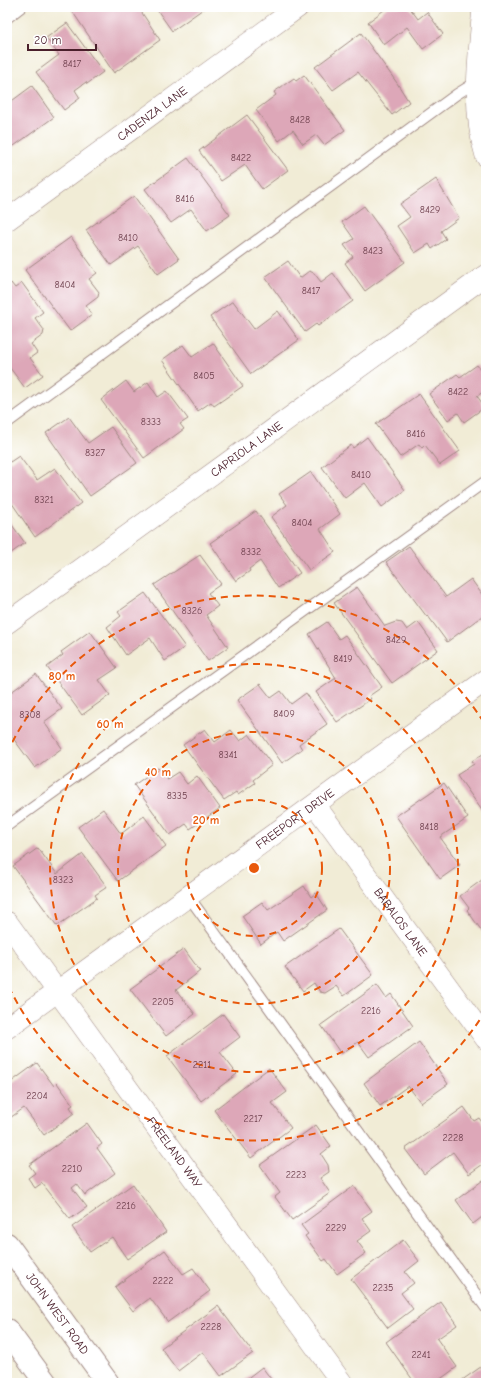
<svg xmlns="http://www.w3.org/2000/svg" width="493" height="1390" viewBox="0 0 493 1390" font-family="'Comic Neue',sans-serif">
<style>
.building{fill:#dda7b8}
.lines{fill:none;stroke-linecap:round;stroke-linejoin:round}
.lane-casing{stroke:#9e8680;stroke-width:12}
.street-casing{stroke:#9e8680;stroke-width:22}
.secondary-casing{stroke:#9e8680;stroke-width:24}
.lane{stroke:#fff;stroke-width:10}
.street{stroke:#fff;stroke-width:21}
.secondary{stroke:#fff;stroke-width:22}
.ring{fill:none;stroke:#e8590c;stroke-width:2;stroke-dasharray:7 5}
.labels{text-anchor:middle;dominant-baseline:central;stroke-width:3.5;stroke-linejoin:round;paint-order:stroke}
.number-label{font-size:10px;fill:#6f414e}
.street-label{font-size:12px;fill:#4a1f2b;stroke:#fff}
.centre{fill:#e8590c;stroke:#fff;stroke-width:2}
.ring-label{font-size:12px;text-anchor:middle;font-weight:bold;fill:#e8590c;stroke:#fff;stroke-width:3.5;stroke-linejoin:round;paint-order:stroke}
</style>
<rect width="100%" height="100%" fill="#fff"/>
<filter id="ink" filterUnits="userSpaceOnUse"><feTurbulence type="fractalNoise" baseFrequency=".025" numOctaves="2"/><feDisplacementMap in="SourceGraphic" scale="8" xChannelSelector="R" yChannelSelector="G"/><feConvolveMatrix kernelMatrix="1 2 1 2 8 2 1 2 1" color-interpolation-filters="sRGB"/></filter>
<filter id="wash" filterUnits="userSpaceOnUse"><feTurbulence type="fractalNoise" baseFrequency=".012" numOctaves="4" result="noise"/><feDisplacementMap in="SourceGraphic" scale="16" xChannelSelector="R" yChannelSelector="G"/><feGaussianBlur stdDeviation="0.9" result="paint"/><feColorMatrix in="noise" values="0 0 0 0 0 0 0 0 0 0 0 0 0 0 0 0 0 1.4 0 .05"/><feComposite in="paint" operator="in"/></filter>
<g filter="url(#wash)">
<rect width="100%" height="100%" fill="#f1ecd6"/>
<g id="blocks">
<g class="building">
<path d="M 79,7 L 127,7 L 128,9 L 131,7 L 138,7 L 160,40 L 114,73 L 72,11 Z"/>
<path d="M 155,7 L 206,7 L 172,31 Z"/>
<path d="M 388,7 L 409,7 L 418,19 L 427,12 L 443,34 L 423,49 L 407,27 L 384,45 L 368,22 Z"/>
<path d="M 67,23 L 103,72 L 87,84 L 86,82 L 75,90 L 80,98 L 64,110 L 36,72 L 59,55 L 46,38 Z"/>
<path d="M 361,33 L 397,83 L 409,102 L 392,115 L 358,72 L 333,90 L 315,67 Z"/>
<path d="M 304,75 L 345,130 L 324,145 L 316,135 L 303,144 L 293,130 L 279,141 L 256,110 L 276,95 L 274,92 L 294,78 L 296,81 Z"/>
<path d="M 32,86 L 54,117 L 7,151 L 7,100 L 9,103 Z"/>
<path d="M 247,115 L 288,170 L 262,189 L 245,165 L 221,181 L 199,151 Z"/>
<path d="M 188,158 L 230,215 L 207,231 L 191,209 L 171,223 L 145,189 Z"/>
<path d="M 436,179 L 459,218 L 441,231 L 446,239 L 432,249 L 429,244 L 415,253 L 397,226 L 410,217 L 400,204 Z"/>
<path d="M 134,196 L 179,259 L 158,274 L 138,246 L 111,265 L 86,230 Z"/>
<path d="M 364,206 L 405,262 L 365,291 L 345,263 L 353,257 L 344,245 L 354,239 L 342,222 Z"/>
<path d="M 71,237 L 97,273 L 89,279 L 99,292 L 98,297 L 86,306 L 92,315 L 70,331 L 25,270 Z"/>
<path d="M 288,261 L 300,278 L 309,271 L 314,273 L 321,282 L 333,273 L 353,301 L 318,326 L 316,324 L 305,332 L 265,277 Z"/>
<path d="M 11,283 L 15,288 L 22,283 L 43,312 L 35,318 L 44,330 L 43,335 L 31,344 L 37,353 L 30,358 L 43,375 L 25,388 L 7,364 L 7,286 Z"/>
<path d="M 233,301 L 254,329 L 278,311 L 299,340 L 251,374 L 210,317 Z"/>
<path d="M 213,343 L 243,386 L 214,406 L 211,402 L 198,411 L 162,360 L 183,345 L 192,357 Z"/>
<path d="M 486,345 L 486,353 L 482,348 Z"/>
<path d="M 477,365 L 486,377 L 486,390 L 477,396 L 485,407 L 464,422 L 458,413 L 448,420 L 429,394 L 457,374 L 460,377 Z"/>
<path d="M 126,381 L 134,392 L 148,382 L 158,397 L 167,391 L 188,419 L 180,424 L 184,429 L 144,458 L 101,400 Z"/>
<path d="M 419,394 L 460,451 L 440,465 L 425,445 L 422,448 L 419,444 L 400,457 L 376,424 Z"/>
<path d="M 69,417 L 88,443 L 111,427 L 137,463 L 90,496 L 46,433 Z"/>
<path d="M 367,437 L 405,490 L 382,507 L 365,483 L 345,498 L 322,467 L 351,445 L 353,448 Z"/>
<path d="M 19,456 L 37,480 L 55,468 L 81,503 L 35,537 L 7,496 L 7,458 L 10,462 Z"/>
<path d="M 311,472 L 340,514 L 320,529 L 335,552 L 309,570 L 271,517 L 287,505 L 279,494 Z"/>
<path d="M 256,511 L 300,573 L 278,588 L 260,561 L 249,569 L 250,571 L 236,581 L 210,543 Z"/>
<path d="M 7,518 L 25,543 L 7,556 Z"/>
<path d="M 409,546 L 446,597 L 471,579 L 486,600 L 486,613 L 447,642 L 428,616 L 427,617 L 386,562 Z"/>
<path d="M 200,555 L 221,584 L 208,593 L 218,606 L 206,615 L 228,647 L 208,661 L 154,585 Z"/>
<path d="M 486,570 L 486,578 L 482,573 Z"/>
<path d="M 357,587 L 385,626 L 396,622 L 402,623 L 407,630 L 418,622 L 438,650 L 392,683 L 334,603 Z"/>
<path d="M 145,593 L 185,647 L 165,661 L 150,638 L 126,655 L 107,627 L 121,616 L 118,612 Z"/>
<path d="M 327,622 L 339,639 L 345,635 L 382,687 L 369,696 L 371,699 L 337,722 L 316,692 L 336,678 L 309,634 Z"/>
<path d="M 90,631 L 117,668 L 99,680 L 110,695 L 82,715 L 47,667 L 63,655 L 61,652 Z"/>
<path d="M 36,674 L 62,709 L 44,722 L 62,748 L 35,768 L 7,730 L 7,695 Z"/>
<path d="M 260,684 L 271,698 L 281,691 L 291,704 L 306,693 L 327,724 L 299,744 L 302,749 L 282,763 L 237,700 Z"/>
<path d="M 205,729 L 215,742 L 231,730 L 240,741 L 249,734 L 272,765 L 253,780 L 255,783 L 238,795 L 236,792 L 224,800 L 183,745 Z"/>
<path d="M 486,752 L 486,816 L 457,775 L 474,764 L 472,761 Z"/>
<path d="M 158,768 L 167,779 L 178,772 L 187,784 L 197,776 L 220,808 L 190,829 L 186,824 L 170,835 L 134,785 Z"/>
<path d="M 444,783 L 468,818 L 440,837 L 460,865 L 440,879 L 396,816 Z"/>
<path d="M 103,809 L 121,834 L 144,816 L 166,846 L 118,881 L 78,827 Z"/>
<path d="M 38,848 L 57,874 L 83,854 L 107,887 L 95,895 L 97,898 L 57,926 L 13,866 Z"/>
<path d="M 486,877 L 486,937 L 467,910 L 469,908 L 460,896 Z"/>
<path d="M 304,886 L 311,897 L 316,893 L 327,910 L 283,941 L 277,932 L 261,944 L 242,916 L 262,902 L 268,910 Z"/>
<path d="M 339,929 L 373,975 L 344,996 L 336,986 L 325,993 L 320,992 L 314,983 L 303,991 L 285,967 Z"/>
<path d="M 184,949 L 200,971 L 176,990 L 195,1014 L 166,1036 L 130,989 Z"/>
<path d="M 377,985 L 386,998 L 391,994 L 413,1026 L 369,1057 L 358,1042 L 341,1054 L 321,1025 Z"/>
<path d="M 223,1014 L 240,1037 L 220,1052 L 237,1074 L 201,1101 L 167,1056 Z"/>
<path d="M 419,1042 L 448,1084 L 421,1103 L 408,1086 L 380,1106 L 364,1083 Z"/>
<path d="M 37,1063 L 54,1086 L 57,1083 L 73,1105 L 70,1107 L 74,1113 L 44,1135 L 24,1108 L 7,1120 L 7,1085 Z"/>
<path d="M 269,1068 L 287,1092 L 272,1103 L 291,1128 L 251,1158 L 214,1110 Z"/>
<path d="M 464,1107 L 474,1121 L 479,1118 L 486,1128 L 486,1162 L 469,1174 L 453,1152 L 424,1174 L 405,1149 Z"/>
<path d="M 87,1123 L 102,1144 L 97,1148 L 115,1173 L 85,1195 L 77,1184 L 72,1188 L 87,1207 L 70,1219 L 42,1183 L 35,1188 L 28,1178 L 35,1173 L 29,1165 Z"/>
<path d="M 316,1125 L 331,1146 L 321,1154 L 328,1165 L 329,1172 L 320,1178 L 330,1193 L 292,1220 L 275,1197 L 280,1193 L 260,1165 Z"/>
<path d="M 486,1178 L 486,1214 L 473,1224 L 456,1200 Z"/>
<path d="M 133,1184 L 166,1232 L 127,1259 L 112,1237 L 90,1252 L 72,1227 Z"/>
<path d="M 354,1186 L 372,1211 L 362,1218 L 371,1231 L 357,1241 L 366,1253 L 337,1274 L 326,1259 L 323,1261 L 305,1236 L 308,1234 L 301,1225 Z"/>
<path d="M 403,1240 L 419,1261 L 405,1272 L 414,1283 L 401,1293 L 413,1309 L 388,1328 L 351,1279 Z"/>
<path d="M 165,1250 L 183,1274 L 193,1268 L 210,1291 L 168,1322 L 150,1298 L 133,1311 L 115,1287 Z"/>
<path d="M 441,1302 L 457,1325 L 437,1339 L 457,1367 L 435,1383 L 415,1383 L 386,1342 Z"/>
<path d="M 218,1306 L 253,1353 L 221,1376 L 203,1352 L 178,1371 L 161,1348 Z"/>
<path d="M 485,1364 L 486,1383 L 458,1383 Z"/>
<path d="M 262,1367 L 274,1383 L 241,1383 Z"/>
</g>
</g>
</g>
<g filter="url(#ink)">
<use href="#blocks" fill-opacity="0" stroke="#9e8680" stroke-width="1"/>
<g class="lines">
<g class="lane-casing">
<g id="lane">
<path d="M 7,18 L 21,7"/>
<path d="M 7,423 L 457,94 L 478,81"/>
<path d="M 7,826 L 486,481"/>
<path d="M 189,897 L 486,1308"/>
</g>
</g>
<g class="street-casing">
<g id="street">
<path d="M 483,7 C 479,56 471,109 486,156"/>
<path id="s1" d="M 7,220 L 298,7"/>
<path id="s2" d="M 7,623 L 486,275"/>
<path id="s3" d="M 315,805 L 486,1039"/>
<path id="s4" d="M 7,922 L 342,1383"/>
<path id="s5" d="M 7,1028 L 486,680"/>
</g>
</g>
<g class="secondary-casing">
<g id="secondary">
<path id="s6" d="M 7,1244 L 108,1383"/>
<path d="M 7,1330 L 46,1383"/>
</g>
</g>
<use href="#lane" class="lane"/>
<use href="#street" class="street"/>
<use href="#secondary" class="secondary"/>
</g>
</g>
<g class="ring">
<circle cx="254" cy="868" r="68"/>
<circle cx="254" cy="868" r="136"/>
<circle cx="254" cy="868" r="204"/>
<path d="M486 1010A272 272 0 0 1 7 983M7 753A272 272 0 0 1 486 726"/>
</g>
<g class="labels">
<g class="number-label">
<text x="72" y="64">8417</text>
<text x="300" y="120">8428</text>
<text x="241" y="158">8422</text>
<text x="185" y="199">8416</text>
<text x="430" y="210">8429</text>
<text x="128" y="238">8410</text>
<text x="373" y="251">8423</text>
<text x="65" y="285">8404</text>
<text x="311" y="291">8417</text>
<text x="204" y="376">8405</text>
<text x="458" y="392">8422</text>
<text x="151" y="422">8333</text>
<text x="416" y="434">8416</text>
<text x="95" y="453">8327</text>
<text x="361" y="475">8410</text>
<text x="44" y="500">8321</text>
<text x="302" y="523">8404</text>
<text x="251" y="552">8332</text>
<text x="192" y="611">8326</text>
<text x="396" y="640">8429</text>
<text x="343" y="659">8419</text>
<text x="284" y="714">8409</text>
<text x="30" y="715">8308</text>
<text x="228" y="755">8341</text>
<text x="177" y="796">8335</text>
<text x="429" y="827">8418</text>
<text x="63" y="880">8323</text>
<text x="163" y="1002">2205</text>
<text x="371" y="1011">2216</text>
<text x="202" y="1065">2211</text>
<text x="37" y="1096">2204</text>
<text x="253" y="1119">2217</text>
<text x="453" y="1138">2228</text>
<text x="72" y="1169">2210</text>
<text x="296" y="1175">2223</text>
<text x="126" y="1206">2216</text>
<text x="336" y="1228">2229</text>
<text x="163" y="1281">2222</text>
<text x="383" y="1288">2235</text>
<text x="211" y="1327">2228</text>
<text x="421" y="1355">2241</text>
</g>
<g class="street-label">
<text stroke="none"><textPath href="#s1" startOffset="180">CADENZA LANE</textPath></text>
<text stroke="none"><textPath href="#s2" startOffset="296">CAPRIOLA LANE</textPath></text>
<text stroke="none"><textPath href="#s5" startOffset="356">FREEPORT DRIVE</textPath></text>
<text stroke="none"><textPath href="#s3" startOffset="145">BABALOS LANE</textPath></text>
<text stroke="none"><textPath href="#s4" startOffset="285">FREELAND WAY</textPath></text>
<text stroke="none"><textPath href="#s6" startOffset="86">JOHN WEST ROAD</textPath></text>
</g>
</g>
<circle cx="254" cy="868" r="6" class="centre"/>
<g class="ring-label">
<text x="62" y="680">80 m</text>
<text x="110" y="728">60 m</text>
<text x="158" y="776">40 m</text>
<text x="206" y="824">20 m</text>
</g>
<rect width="493" height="1390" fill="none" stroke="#fff" stroke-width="24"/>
<path d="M28 44v6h68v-6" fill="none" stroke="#4a1f2b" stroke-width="2"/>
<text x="34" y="44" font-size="12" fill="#4a1f2b" stroke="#ffffff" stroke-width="3" paint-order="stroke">20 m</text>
</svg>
